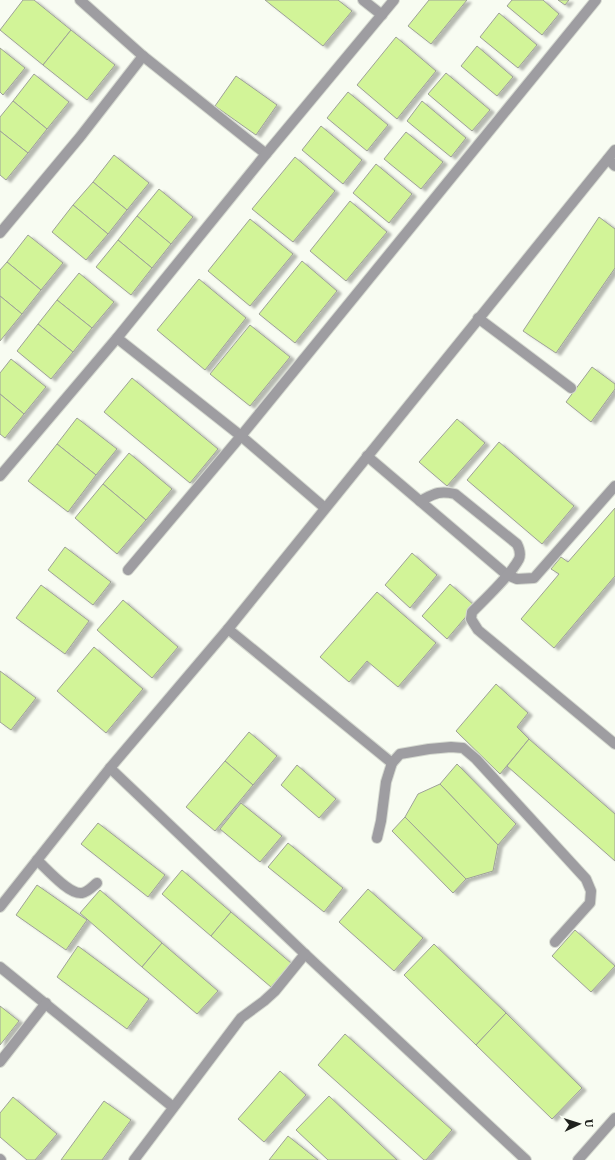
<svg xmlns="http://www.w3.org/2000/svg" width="615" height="1160" viewBox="0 0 615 1160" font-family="'Roboto Serif',serif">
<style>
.building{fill:#d2f498;stroke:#9ea198;filter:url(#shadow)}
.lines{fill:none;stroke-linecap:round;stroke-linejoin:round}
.lane-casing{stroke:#d5d9d0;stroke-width:12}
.street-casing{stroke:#d5d9d0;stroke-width:12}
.lane{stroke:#9e9da1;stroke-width:10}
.street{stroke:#9e9da1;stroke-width:10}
</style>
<defs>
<filter id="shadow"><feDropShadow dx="4.5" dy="2.5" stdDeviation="1" flood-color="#0004"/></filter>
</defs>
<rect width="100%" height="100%" fill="#f8fcf2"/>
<g class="building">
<path d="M 23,0 L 34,0 L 71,30 L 43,65 L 0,30 Z"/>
<path d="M 265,0 L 338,0 L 352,11 L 323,46 Z"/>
<path d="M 429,0 L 467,0 L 431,44 L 408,26 Z"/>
<path d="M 512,0 L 543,0 L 559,14 L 542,35 L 507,6 Z"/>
<path d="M 558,0 L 569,0 L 565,5 Z"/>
<path d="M 499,13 L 537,45 L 518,68 L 480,37 Z"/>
<path d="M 71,30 L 115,65 L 87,100 L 43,65 Z"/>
<path d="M 396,37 L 436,71 L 397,119 L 357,85 Z"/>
<path d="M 477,46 L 513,77 L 497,96 L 461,66 Z"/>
<path d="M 0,48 L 25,68 L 3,95 L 0,92 Z"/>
<path d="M 446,73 L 490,110 L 472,131 L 428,94 Z"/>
<path d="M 34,74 L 69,102 L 47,129 L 13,101 Z"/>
<path d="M 236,76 L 277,105 L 256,135 L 215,106 Z"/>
<path d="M 348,92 L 388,125 L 367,151 L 327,118 Z"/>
<path d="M 13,101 L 47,129 L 28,153 L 0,131 L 0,117 Z"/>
<path d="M 422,101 L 466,138 L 451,157 L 407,121 Z"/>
<path d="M 321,126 L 362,160 L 343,184 L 302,150 Z"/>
<path d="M 0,131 L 28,153 L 6,180 L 0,175 Z"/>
<path d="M 406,132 L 443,162 L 421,189 L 384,159 Z"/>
<path d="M 114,155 L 149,183 L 127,210 L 93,182 Z"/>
<path d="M 295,157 L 335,191 L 293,242 L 252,209 Z"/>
<path d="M 376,164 L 412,194 L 389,223 L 353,193 Z"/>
<path d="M 93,182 L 127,210 L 108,234 L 73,205 Z"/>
<path d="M 159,189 L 193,217 L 171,244 L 137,216 Z"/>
<path d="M 350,201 L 387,232 L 346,281 L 310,251 Z"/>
<path d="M 73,205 L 108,234 L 86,260 L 52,232 Z"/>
<path d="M 137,216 L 171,244 L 152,268 L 118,240 Z"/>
<path d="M 599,217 L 615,229 L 615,268 L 556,353 L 523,331 Z"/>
<path d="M 250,219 L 293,254 L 250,306 L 208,271 Z"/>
<path d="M 28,235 L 63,263 L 41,290 L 7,262 Z"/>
<path d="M 118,240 L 152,268 L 131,295 L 96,267 Z"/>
<path d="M 302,261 L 337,291 L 295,343 L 259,314 Z"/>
<path d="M 7,262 L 41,290 L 22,314 L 0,296 L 0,270 Z"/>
<path d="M 79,273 L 114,302 L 92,328 L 57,300 Z"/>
<path d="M 199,279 L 246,318 L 205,370 L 157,330 Z"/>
<path d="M 0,296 L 22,314 L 0,341 Z"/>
<path d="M 57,300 L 92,328 L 73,352 L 38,324 Z"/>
<path d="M 38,324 L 73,352 L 51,379 L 17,351 Z"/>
<path d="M 250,325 L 290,357 L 250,406 L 210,374 Z"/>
<path d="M 11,359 L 46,387 L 24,414 L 0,394 L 0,373 Z"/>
<path d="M 592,367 L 615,384 L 615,389 L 591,422 L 566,402 Z"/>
<path d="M 132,378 L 218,449 L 190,483 L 104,412 Z"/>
<path d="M 0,394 L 24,414 L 5,438 L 0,434 Z"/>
<path d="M 77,418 L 117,449 L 96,475 L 57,444 Z"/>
<path d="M 457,419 L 485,443 L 447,486 L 419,462 Z"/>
<path d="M 499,442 L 574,506 L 542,544 L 467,480 Z"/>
<path d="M 57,444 L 96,475 L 68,512 L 28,481 Z"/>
<path d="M 129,453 L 172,489 L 146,520 L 103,484 Z"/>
<path d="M 103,484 L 146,520 L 117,554 L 75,518 Z"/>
<path d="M 615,508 L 615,576 L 554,648 L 521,619 L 559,574 L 551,569 L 561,557 L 568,562 Z"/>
<path d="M 65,547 L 111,582 L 93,605 L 48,570 Z"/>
<path d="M 412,553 L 437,575 L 410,608 L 385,585 Z"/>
<path d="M 450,584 L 475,606 L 447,639 L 422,616 Z"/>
<path d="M 41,585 L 89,621 L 65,654 L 16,618 Z"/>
<path d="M 377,592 L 436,643 L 398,687 L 367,661 L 349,682 L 320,657 Z"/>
<path d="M 123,600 L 178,647 L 152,678 L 97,630 Z"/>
<path d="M 94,647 L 143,689 L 106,733 L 57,691 Z"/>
<path d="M 0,671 L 36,698 L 11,730 L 0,722 Z"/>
<path d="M 496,684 L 528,713 L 517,727 L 529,739 L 500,774 L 456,731 Z"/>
<path d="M 249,732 L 277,756 L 253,785 L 225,761 Z"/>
<path d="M 529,739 L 615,814 L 615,861 L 507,766 Z"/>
<path d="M 225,761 L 253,785 L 215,831 L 186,807 Z"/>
<path d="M 457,764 L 516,824 L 498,845 L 440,784 Z"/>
<path d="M 297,765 L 336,799 L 319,818 L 281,785 Z"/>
<path d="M 440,784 L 498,845 L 493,871 L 466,879 L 405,817 L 418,794 Z"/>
<path d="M 241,803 L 282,836 L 260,862 L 220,829 Z"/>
<path d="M 405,817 L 466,879 L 453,893 L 392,831 Z"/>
<path d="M 98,823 L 165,875 L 148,897 L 81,844 Z"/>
<path d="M 288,843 L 343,888 L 324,912 L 268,867 Z"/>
<path d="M 182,870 L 231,912 L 211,936 L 162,894 Z"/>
<path d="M 37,885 L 87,920 L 66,950 L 16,915 Z"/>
<path d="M 368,889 L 423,938 L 394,971 L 339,922 Z"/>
<path d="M 100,890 L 162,943 L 142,967 L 80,913 Z"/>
<path d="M 231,912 L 291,963 L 271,987 L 211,936 Z"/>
<path d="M 575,930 L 615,966 L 591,992 L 552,956 Z"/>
<path d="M 162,943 L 218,991 L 197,1014 L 142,967 Z"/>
<path d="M 434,944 L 506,1013 L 476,1045 L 404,975 Z"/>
<path d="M 78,946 L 149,999 L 127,1029 L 57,977 Z"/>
<path d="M 0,1006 L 19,1021 L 0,1045 Z"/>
<path d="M 506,1013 L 582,1088 L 552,1119 L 476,1045 Z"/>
<path d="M 345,1034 L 452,1130 L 426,1160 L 424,1160 L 318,1065 Z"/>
<path d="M 280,1071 L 306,1095 L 264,1142 L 238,1119 Z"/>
<path d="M 329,1096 L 397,1160 L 328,1160 L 296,1130 Z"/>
<path d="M 13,1097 L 57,1134 L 35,1160 L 27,1160 L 0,1137 L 0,1113 Z"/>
<path d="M 104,1101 L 131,1120 L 102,1160 L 61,1160 Z"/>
<path d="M 288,1136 L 318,1160 L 269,1160 Z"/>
</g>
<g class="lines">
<g class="lane-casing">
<g id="lane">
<path d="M 608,159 L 615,166"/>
<path d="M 478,318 L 571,388"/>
<path d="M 228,629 L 392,763 L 400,754 L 429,749 L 451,747 L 463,748 L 476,759 L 586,879 L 591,891 L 590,903 L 555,942"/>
<path d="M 377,838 L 381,821 L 386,782 L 392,763"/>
<path d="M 37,860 C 46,868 69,895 82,893 C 88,892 92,887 97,883"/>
<path d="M 578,1160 L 615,1118"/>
</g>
</g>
<g class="street-casing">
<g id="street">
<path d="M 80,0 L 143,56 L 266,154"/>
<path d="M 363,0 L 382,15"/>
<path d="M 0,233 L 80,137 L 143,56"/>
<path d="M 117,338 L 241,436 L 325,508"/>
<path d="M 367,456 L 507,575 L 517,579 L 534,578 L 615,486"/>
<path d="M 0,476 L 117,338 L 266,154 L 394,0"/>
<path d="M 420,501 C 434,494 439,490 455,494 L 517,544 C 519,548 521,554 519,559 C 511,575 485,599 472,612 L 471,619 L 478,630 L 615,744"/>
<path d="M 128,570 L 241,436 L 596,0"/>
<path d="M 110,768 L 305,954 L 526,1160"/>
<path d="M 0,907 L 110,768 L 228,629 L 615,150"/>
<path d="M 0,967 L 173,1107"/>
<path d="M 0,1062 L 46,1003"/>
<path d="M 0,1159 L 1,1160"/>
<path d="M 134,1160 L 241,1018 L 264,1001 L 275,991 L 305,954"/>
</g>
</g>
<use href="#lane" class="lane"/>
<use href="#street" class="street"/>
</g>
<g transform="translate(579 1124) rotate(86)" stroke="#f8fcf2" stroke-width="3" paint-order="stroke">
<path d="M0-3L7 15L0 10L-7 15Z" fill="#1f211d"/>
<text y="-6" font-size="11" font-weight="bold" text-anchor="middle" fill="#1f211d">U</text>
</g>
</svg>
